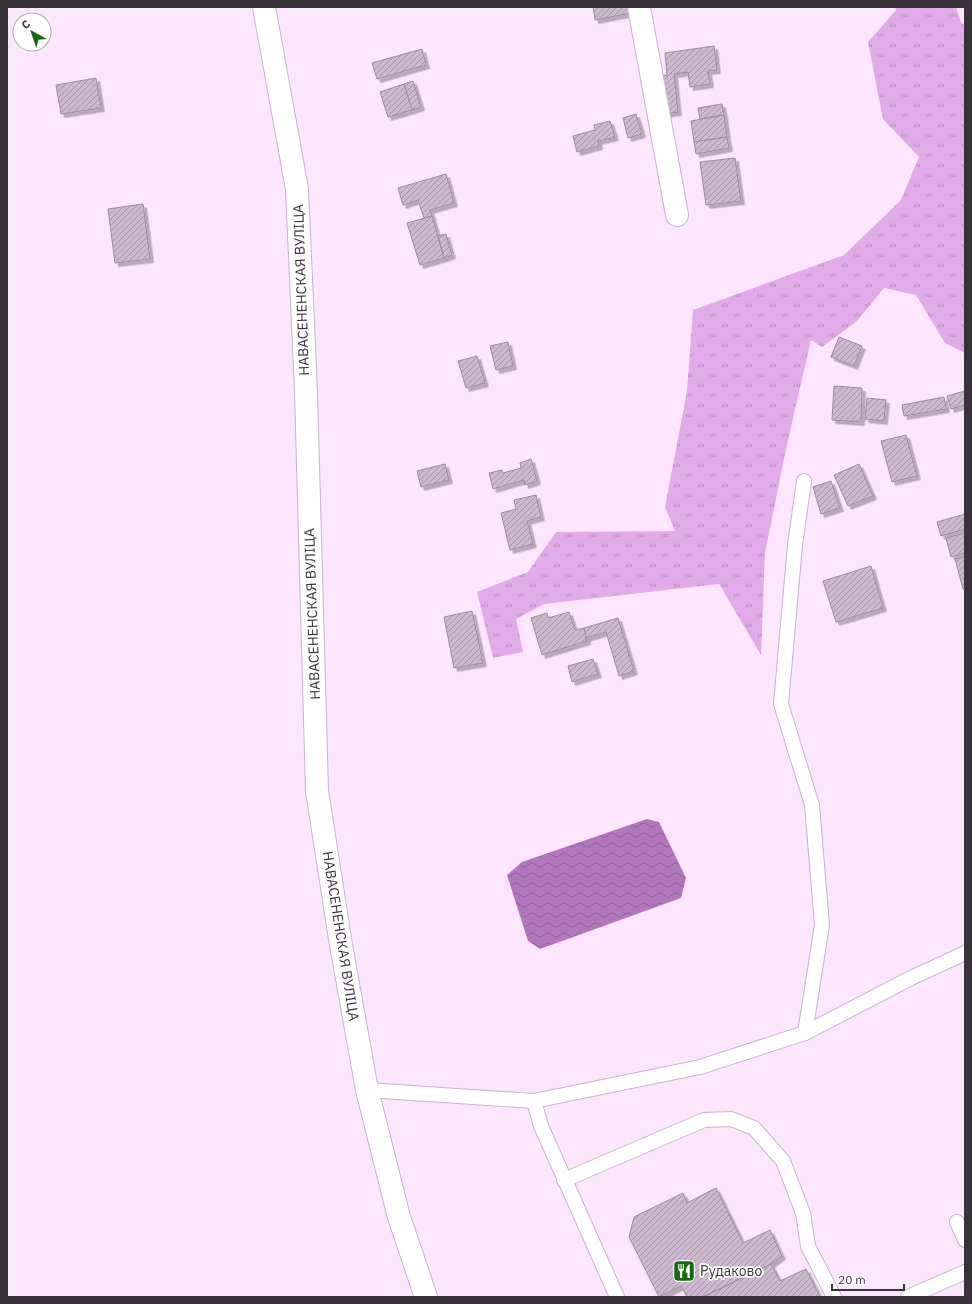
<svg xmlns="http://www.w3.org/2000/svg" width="972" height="1304" viewBox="0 0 972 1304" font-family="'IBM Plex Sans',sans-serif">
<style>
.grass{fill:url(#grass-tufts)}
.water{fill:url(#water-waves)}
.building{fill:url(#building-hatch);stroke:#9d8aa0;filter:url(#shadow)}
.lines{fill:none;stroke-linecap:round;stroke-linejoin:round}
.service-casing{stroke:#c8b4cb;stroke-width:16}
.minor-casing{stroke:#c8b4cb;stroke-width:24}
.secondary-casing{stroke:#c8b4cb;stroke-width:24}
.service{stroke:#fff;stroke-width:14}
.minor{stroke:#fff;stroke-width:22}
.secondary{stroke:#fff;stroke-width:22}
.labels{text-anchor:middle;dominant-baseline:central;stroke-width:3.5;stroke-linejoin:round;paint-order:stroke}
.street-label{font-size:14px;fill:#3a323b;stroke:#fff}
.poi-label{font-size:14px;fill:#3a323b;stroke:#fff;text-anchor:start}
</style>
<defs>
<pattern id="grass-tufts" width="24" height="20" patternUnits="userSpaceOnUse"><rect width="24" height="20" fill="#e1abea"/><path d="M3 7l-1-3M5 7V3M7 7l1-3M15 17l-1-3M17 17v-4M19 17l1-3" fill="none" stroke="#b78cbf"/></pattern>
<pattern id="water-waves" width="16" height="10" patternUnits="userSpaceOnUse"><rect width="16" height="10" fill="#b276bc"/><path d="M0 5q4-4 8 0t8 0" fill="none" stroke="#92619a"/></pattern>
<pattern id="building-hatch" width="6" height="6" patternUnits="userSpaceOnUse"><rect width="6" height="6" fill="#ccb8cf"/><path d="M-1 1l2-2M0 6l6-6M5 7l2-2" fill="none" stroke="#a796a9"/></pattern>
<filter id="shadow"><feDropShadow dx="3.5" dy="3.5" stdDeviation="0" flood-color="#0004"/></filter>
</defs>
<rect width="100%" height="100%" fill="#fbe6fe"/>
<path class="grass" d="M 895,7 L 956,7 L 961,22 L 965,26 L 965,353 L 945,343 L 916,295 L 884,288 L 857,321 L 822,347 L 811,340 L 786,449 L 765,553 L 761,655 L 719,584 L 544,604 L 516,619 L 523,652 L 493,658 L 477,592 L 528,572 L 556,532 L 675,531 L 665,507 L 687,391 L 693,310 L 844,255 L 901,200 L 919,157 L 883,119 L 868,42 L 896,10 Z"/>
<path class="water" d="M 647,819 L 659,822 L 686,878 L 681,898 L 540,949 L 528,941 L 507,875 L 522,862 Z"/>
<g class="building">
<path d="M 593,7 L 630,7 L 631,13 L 595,20 Z"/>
<path d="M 714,46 L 717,70 L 708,71 L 710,84 L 690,87 L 688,72 L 674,74 L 678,112 L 664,114 L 659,76 L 667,75 L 665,53 Z"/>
<path d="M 422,49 L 426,65 L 377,79 L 372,63 Z"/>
<path d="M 96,78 L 101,108 L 61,114 L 56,85 Z"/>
<path d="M 413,81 L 421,107 L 412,110 L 404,84 Z"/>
<path d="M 404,84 L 412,110 L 388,117 L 380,92 Z"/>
<path d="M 722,104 L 724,115 L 700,119 L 698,108 Z"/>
<path d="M 636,114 L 642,134 L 628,138 L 623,118 Z"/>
<path d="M 724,115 L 727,137 L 694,142 L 691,121 Z"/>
<path d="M 610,121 L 615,137 L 598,141 L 599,146 L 577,152 L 573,136 L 595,130 L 594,125 Z"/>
<path d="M 727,137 L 729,148 L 696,154 L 694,142 Z"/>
<path d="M 735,158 L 741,201 L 706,205 L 700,162 Z"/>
<path d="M 446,174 L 454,203 L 430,210 L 432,216 L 424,218 L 418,200 L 403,205 L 398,188 Z"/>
<path d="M 143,204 L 150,259 L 115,263 L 108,209 Z"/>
<path d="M 432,216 L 444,258 L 420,265 L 407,223 Z"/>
<path d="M 446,234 L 452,255 L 444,258 L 438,236 Z"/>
<path d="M 839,337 L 862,346 L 854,366 L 831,357 Z"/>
<path d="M 508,342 L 513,366 L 496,370 L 490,346 Z"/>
<path d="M 477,356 L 485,383 L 466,388 L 458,361 Z"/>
<path d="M 834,386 L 862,388 L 861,422 L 832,420 Z"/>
<path d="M 965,391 L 965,405 L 951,409 L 947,396 Z"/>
<path d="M 944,397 L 946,409 L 904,416 L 902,405 Z"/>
<path d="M 867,398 L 886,400 L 884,421 L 865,419 Z"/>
<path d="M 906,435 L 917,476 L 892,482 L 881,441 Z"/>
<path d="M 531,459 L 537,481 L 525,485 L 524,480 L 493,489 L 489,473 L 502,470 L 503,473 L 521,468 L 520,463 Z"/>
<path d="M 445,464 L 449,480 L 421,487 L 417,471 Z"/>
<path d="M 859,464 L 873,496 L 848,506 L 834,475 Z"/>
<path d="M 831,481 L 840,508 L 821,514 L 813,487 Z"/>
<path d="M 536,495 L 541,517 L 527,521 L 533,544 L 510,550 L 501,513 L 516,509 L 514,500 Z"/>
<path d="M 965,514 L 965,529 L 941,536 L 937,522 Z"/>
<path d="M 965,533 L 965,553 L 951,557 L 946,538 Z"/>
<path d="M 965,557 L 965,589 L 963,589 L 955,559 Z"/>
<path d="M 871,566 L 883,608 L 836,622 L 823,581 Z"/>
<path d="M 472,611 L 483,663 L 454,668 L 444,617 Z"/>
<path d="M 569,612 L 575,630 L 584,628 L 587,641 L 542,655 L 531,618 L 547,613 L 548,618 Z"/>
<path d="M 618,618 L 634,671 L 619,676 L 606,632 L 586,638 L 584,628 Z"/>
<path d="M 593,659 L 598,674 L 572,682 L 568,666 Z"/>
<path d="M 716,1188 L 743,1243 L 770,1230 L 782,1256 L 771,1264 L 703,1297 L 687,1297 L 681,1286 L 659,1297 L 629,1237 L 634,1217 L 683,1193 L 687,1203 Z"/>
<path d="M 771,1264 L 780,1281 L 806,1269 L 820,1297 L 703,1297 Z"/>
</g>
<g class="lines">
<g class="service-casing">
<g id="service">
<path d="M 804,481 L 795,545 L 781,704 L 812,805 L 822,925 L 805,1033"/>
<path d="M 367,1090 L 534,1101 L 700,1067 L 805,1033 L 911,978 L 965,953"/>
<path d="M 534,1101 L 541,1126 L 617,1297"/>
<path d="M 564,1180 L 704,1120 L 731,1119 L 754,1128 L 783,1161 L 803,1213 L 808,1246 L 834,1297"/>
<path d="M 957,1222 L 965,1240"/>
<path d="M 908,1297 L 965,1272"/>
</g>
</g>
<g class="minor-casing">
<path id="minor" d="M 639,7 L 677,215"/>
</g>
<g class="secondary-casing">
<path id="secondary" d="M 264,7 L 297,189 L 306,392 L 317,791 L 341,945 L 367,1090 L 399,1217 L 426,1297"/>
</g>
<use href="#service" class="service"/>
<use href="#minor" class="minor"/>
<use href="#secondary" class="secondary"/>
</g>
<defs>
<g id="restaurant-square" transform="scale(1.15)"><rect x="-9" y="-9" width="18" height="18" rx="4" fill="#186a0e" stroke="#fff"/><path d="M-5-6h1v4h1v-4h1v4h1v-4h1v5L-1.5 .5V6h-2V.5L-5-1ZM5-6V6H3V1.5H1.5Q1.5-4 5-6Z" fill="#fff"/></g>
</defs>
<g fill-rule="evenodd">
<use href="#restaurant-square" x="684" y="1271"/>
</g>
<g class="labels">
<g class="street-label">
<text transform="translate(301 290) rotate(-92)">НАВАСЕНЕНСКАЯ ВУЛІЦА</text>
<text transform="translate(312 614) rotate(-92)">НАВАСЕНЕНСКАЯ ВУЛІЦА</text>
<text transform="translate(341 936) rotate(81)">НАВАСЕНЕНСКАЯ ВУЛІЦА</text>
</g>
<g class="poi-label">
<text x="700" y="1271">Рудаково</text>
</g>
</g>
<rect width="972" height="1304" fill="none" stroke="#3a323b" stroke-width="16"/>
<g transform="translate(32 32) rotate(320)"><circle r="19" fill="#ffffff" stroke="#b0adb1"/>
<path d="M0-3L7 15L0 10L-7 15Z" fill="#186a0e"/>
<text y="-6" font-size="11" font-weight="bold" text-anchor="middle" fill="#3a323b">С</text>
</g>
<path d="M832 1284v6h72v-6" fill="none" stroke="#3a323b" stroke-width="2"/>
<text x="838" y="1284" font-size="12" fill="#3a323b" stroke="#ffffff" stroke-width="3" paint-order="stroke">20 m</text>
</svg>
